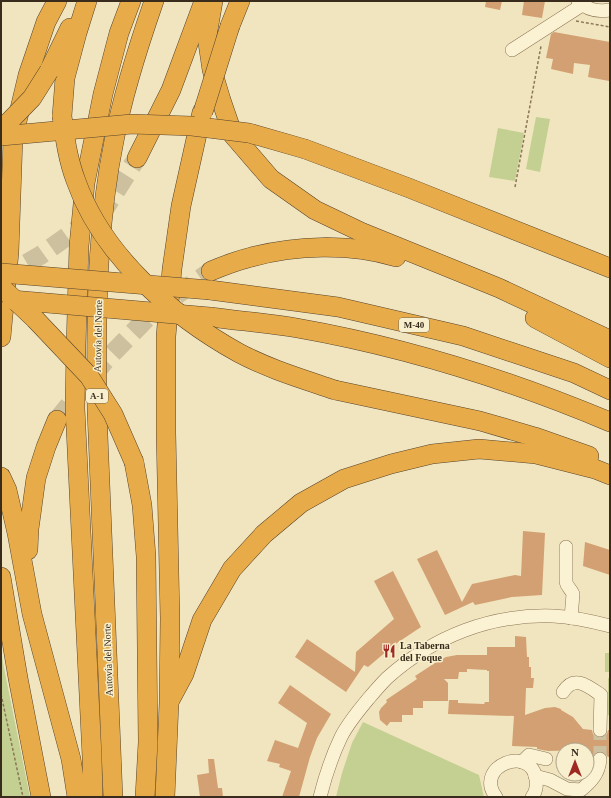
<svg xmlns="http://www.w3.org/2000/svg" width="611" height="798" viewBox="0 0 611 798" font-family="'Times New Roman',serif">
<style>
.green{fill:#c4d092}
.building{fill:#d2a072}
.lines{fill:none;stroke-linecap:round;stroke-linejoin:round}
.minor-tunnel{stroke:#ccc09e;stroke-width:13;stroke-dasharray:13 6;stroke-linecap:butt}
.highway-tunnel{stroke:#ccc09e;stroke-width:19;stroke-dasharray:19 10;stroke-linecap:butt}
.minor-casing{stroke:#8b7656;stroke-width:14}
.highway-casing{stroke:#58432b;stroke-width:20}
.path{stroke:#8b7656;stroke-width:1.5;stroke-dasharray:3 2;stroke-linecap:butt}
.minor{stroke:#fbf2d3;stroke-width:13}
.highway{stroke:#e7ac49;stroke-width:19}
.highway-bridge-casing{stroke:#58432b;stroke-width:20;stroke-linecap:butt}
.highway-bridge{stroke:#e7ac49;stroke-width:19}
.labels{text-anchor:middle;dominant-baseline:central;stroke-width:3;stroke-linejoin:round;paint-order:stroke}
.shield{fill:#f8efcf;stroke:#726652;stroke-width:1}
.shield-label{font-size:9px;font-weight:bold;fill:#392c1c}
.street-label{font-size:10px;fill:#392c1c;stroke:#f8efcf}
.poi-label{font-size:10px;font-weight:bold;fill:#392c1c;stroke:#f8efcf;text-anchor:start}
</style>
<rect width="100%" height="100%" fill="#f1e5bf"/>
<g class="green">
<path d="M 536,117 L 550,119 L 540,172 L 526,169 Z"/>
<path d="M 498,128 L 524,133 L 515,181 L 489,177 Z"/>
<path d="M 1,650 L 3,663 L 30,797 L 1,797 Z"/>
<rect x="605" y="653" width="5" height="19"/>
<rect x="608" y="678" width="2" height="37"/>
<path d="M 363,722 L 479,775 L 484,797 L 336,797 L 342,773 L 352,743 Z"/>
</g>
<g class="building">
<path d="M 486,1 L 502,1 L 500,10 L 485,7 Z"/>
<path d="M 524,1 L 545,1 L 542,18 L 522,15 Z"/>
<path d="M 554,32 L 610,42 L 609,81 L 588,77 L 590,65 L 574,63 L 573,74 L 551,69 L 553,59 L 546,58 L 551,34 Z"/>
<path d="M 523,531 L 545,533 L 542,595 L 512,597 L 475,605 L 473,602 L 445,615 L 417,559 L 437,550 L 462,602 L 472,584 L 515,575 L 521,576 Z"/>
<path d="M 585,542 L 610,550 L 610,575 L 583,566 Z"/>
<path d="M 393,571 L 421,627 L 394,645 L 368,667 L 364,665 L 346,692 L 295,657 L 307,639 L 355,672 L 356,652 L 394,619 L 374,581 Z"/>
<path d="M 515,636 L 526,637 L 527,657 L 529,657 L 529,667 L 531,667 L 531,678 L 534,678 L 533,688 L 526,688 L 525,715 L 545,708 L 555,707 L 561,709 L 561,710 L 573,717 L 583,729 L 592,730 L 593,734 L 596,737 L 603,737 L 607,734 L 608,730 L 610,730 L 610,757 L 608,757 L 605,753 L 601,751 L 597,752 L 592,757 L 587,757 L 587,750 L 548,751 L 537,749 L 537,747 L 512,746 L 514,716 L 448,714 L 449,700 L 458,700 L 458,703 L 484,704 L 485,702 L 489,702 L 489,671 L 487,671 L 487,670 L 468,669 L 467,669 L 467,672 L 459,672 L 458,679 L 444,679 L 448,683 L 448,701 L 423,701 L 423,708 L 413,708 L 413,715 L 402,715 L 402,722 L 390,722 L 387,726 L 380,720 L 379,712 L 381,708 L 387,702 L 386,700 L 417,679 L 415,676 L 438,661 L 446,657 L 457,655 L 487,655 L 487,647 L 515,647 Z"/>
<path d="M 290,685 L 331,714 L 317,738 L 310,757 L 299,797 L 282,797 L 291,771 L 279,767 L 280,764 L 267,761 L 275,740 L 298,748 L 307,723 L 278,703 Z"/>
<path d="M 208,759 L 214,759 L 218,788 L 222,788 L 223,797 L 200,797 L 197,775 L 209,773 Z"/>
</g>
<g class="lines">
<path class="minor-tunnel" d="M 600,759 L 600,730"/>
<g class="highway-tunnel">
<path d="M 2,278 L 41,255 L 104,210 L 137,158"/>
<path d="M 57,420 L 105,361 L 155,310 L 211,271"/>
</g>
<g class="minor-casing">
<g id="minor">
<path d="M 578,1 C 587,10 598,12 610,10"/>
<path d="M 512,50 L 582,5"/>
<path d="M 566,547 L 566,582 C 567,587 571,589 573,594 L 571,618"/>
<path d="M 563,692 C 574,674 588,686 601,695 L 600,730"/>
<path d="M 522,762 L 529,755 L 546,759"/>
<path d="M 535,776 L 550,780 L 567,789 L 581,790 C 592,781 599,773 600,759"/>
<path d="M 320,797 C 325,777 332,756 341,737 C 348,723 359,710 369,698 C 375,691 381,684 387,678 C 434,636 491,614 553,616 C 573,617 591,621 610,626"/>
<path d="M 496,797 C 473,766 531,744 536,779 C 537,786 536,792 532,797"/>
</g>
</g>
<g class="highway-casing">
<g id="highway">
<path d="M 213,1 L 207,36 L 212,70 L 221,100 L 233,135 L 271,179 L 315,210 L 361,232 L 499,288 L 610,340"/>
<path d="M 230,26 L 240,1"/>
<path d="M 49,71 L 70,28"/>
<path d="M 62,116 L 65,78 L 77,33 L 87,1"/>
<path d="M 305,149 L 409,188 L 610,268"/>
<path d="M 137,158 L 171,90 L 204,1"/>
<path d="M 211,271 C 223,266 236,261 248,258 C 294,245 350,243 396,257"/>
<path d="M 210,290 L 338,307 L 463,336 L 574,373 L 610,390"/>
<path d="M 210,317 C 239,321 269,323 297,328 C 405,347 510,380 610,422"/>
<path d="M 535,318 L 610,358"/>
<path d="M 1,337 L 9,252 L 13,138 L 28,75 L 46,22 L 57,1"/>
<path d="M 335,390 L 480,421 L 535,437 L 589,456"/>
<path d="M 134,462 L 142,505 L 146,556 L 148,742 L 145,797"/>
<path d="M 1,477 L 7,490 L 17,533 L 32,614 L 71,759 L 77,797"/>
<path d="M 28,550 L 29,529 L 36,478 L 46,447 L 57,420"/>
<path d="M 1,577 L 18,678 L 41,797"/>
<path d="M 170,700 L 184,674 L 202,620 L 232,569 L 264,534 L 301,503 L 344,479 L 391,464 L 432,454 L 479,449 L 536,454 L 595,469 L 610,475"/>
<path d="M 93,797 L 92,757 L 75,408 L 76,345 L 79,246 L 85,183 L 103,94 L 119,33 L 131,1"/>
<path d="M 113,797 L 97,411 C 96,321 96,229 114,141 C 123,93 138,47 154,1"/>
<path d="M 165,797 L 169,703 L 170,618 L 166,433 L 166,336 L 172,269 L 181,206 L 202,112"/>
</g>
</g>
<g class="path">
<path d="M 576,21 L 610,27"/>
<path d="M 515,187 L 541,46"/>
<path d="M 1,694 L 23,797"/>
</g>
<use href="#minor" class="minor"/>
<use href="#highway" class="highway"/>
<g class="highway-bridge-casing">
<g id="highway-bridge">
<path d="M 203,112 L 230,26"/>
<path d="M 62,116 C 65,139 68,160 76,181 C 102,255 172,316 239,353 C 269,369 303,379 335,390"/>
<path d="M 1,130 L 32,98 L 49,71"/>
<path d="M 1,136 L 132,124 L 192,126 L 249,133 L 305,149"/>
<path d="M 1,273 L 210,290"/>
<path d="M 1,287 L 35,319 L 89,376 L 113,414 L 134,462"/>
<path d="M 12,300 L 210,317"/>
</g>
</g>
<use href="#highway-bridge" class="highway-bridge"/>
</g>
<defs>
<g id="restaurant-bare" transform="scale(1.08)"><path d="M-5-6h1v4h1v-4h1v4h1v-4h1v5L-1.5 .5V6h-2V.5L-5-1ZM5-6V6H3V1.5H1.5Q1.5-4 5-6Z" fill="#9e2922" stroke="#f8efcf" stroke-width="2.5" paint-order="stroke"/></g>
</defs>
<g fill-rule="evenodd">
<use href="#restaurant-bare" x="389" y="651"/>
</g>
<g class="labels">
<g class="shield">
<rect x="399" y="318" width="30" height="14" rx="3"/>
<rect x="86" y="389" width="22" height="14" rx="3"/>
</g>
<g class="shield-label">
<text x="414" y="325">M-40</text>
<text x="97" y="396">A-1</text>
</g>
<g class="street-label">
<text transform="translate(98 336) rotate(-89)">Autovía del Norte</text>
<text transform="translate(108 660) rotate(-92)">Autovía del Norte</text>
</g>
<g class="poi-label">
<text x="400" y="645">La Taberna<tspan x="400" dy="12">del Foque</tspan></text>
</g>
</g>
<rect width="611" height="798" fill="none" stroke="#392c1c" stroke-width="4"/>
<g transform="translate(575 762)"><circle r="19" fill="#f8efcf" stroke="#aca187"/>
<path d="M0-3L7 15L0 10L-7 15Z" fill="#9e2922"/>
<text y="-6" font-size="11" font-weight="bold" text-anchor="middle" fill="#392c1c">N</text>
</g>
</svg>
